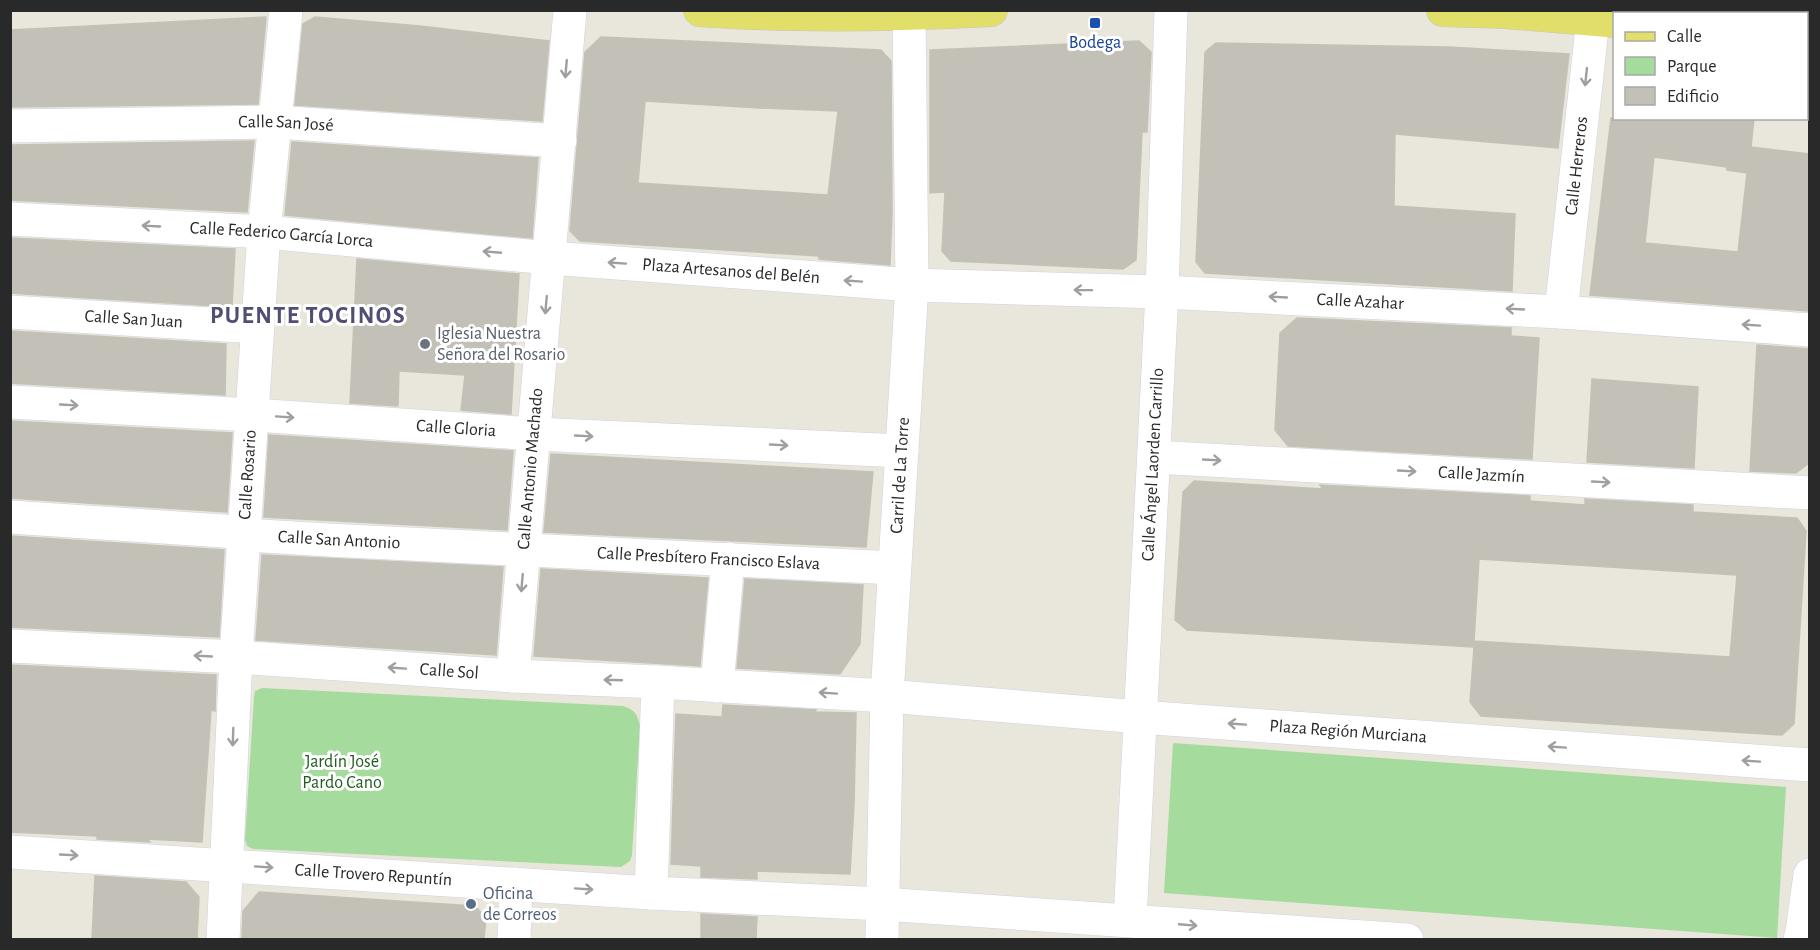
<svg xmlns="http://www.w3.org/2000/svg" width="1820" height="950" viewBox="0 0 1820 950" font-family="'Alegreya Sans',sans-serif">
<style>
.green{fill:#a5db9d}
.building{fill:#c2c0b7;stroke:#c4c2b6;stroke-width:1.5;fill-rule:evenodd}
.lines{fill:none;stroke-linecap:round;stroke-linejoin:round}
.minor-casing{stroke:#d1d1e0;stroke-width:34}
.major-casing{stroke:#c7c7c7;stroke-width:34}
.minor{stroke:#fff;stroke-width:33}
.major{stroke:#e1df69;stroke-width:33}
.oneway{stroke:#9f9f9f}
.transit-dot{fill:#1a4fb4;stroke:#fff;stroke-width:2}
.worship-dot{fill:#6b7280;stroke:#fff;stroke-width:2}
.service-dot{fill:#5c6f8a;stroke:#fff;stroke-width:2}
.labels{text-anchor:middle;dominant-baseline:central;stroke-width:6;stroke-linejoin:round;paint-order:stroke}
.transit-label{font-size:18px;fill:#164399;stroke:#fff}
.street-label{font-size:18px;fill:#292929;stroke:#fff}
.worship-label{font-size:18px;fill:#5b616d;stroke:#fff;text-anchor:start}
.park-label{font-size:18px;fill:#215d21;stroke:#fff}
.service-label{font-size:18px;fill:#4e5e75;stroke:#fff;text-anchor:start}
.district-label{font-size:24px;font-weight:bold;letter-spacing:1.5px;fill:#4f4e74;stroke:#fff}
</style>
<rect width="100%" height="100%" fill="#e9e6dc"/>
<g class="green">
<path d="M 1676,11 L 1809,11 L 1809,27 L 1807,26 L 1806,14 L 1701,14 Z"/>
<path d="M 262,688 L 623,706 C 635,710 637,714 640,726 L 632,855 L 630,861 L 621,867 L 253,849 L 247,846 L 245,840 L 254,697 L 255,691 Z"/>
<path d="M 1173,743 L 1786,787 L 1777,938 L 1164,893 Z"/>
</g>
<g class="building">
<path d="M 266,17 L 258,104 L 10,107 L 10,30 Z"/>
<path d="M 315,17 L 420,26 L 549,41 L 542,121 L 295,105 L 303,24 Z"/>
<path d="M 601,37 L 881,50 L 891,61 L 892,213 L 890,265 L 819,259 L 819,256 L 580,241 L 570,231 L 585,52 ZM 645,101 L 759,108 L 838,111 L 828,195 L 638,183 Z"/>
<path d="M 1139,41 L 1151,52 L 1147,132 L 1142,132 L 1136,260 L 1123,269 L 951,261 L 942,251 L 945,192 L 930,193 L 930,50 Z"/>
<path d="M 1216,43 L 1449,47 L 1569,54 L 1558,148 L 1395,134 L 1394,206 L 1515,214 L 1512,291 L 1205,273 L 1196,262 L 1205,52 Z"/>
<path d="M 1611,118 L 1754,118 L 1751,147 L 1809,154 L 1809,311 L 1590,295 ZM 1654,157 L 1727,167 L 1727,170 L 1747,173 L 1738,252 L 1645,243 Z"/>
<path d="M 254,141 L 247,212 L 10,200 L 10,145 Z"/>
<path d="M 292,142 L 538,158 L 532,238 L 285,215 Z"/>
<path d="M 10,238 L 235,249 L 232,307 L 10,293 Z"/>
<path d="M 357,259 L 519,274 L 511,414 L 461,410 L 465,375 L 399,371 L 398,406 L 350,403 Z"/>
<path d="M 1297,318 L 1511,328 L 1511,336 L 1539,338 L 1532,459 L 1288,446 L 1275,430 L 1280,333 Z"/>
<path d="M 10,331 L 226,344 L 225,395 L 10,383 Z"/>
<path d="M 1757,345 L 1809,349 L 1809,463 L 1796,473 L 1750,471 Z"/>
<path d="M 1592,379 L 1698,387 L 1694,468 L 1587,462 Z"/>
<path d="M 10,421 L 232,433 L 227,512 L 10,498 Z"/>
<path d="M 269,435 L 513,451 L 507,530 L 264,517 Z"/>
<path d="M 551,454 L 873,472 L 866,547 L 544,532 Z"/>
<path d="M 1194,481 L 1323,489 L 1320,485 L 1530,496 L 1530,501 L 1585,505 L 1585,499 L 1693,505 L 1693,512 L 1797,518 L 1806,531 L 1794,724 L 1782,735 L 1481,716 L 1470,702 L 1474,647 L 1187,630 L 1175,620 L 1183,492 ZM 1479,559 L 1737,575 L 1730,657 L 1474,641 Z"/>
<path d="M 10,536 L 224,550 L 219,637 L 10,627 Z"/>
<path d="M 262,555 L 503,567 L 496,655 L 256,640 Z"/>
<path d="M 541,569 L 708,578 L 700,666 L 534,656 Z"/>
<path d="M 745,579 L 863,585 L 860,644 L 840,674 L 737,668 Z"/>
<path d="M 10,665 L 216,675 L 215,711 L 211,710 L 202,842 L 147,839 L 150,842 L 97,839 L 97,836 L 10,832 Z"/>
<path d="M 723,705 L 816,710 L 814,712 L 856,713 L 854,805 L 850,874 L 757,871 L 757,879 L 701,877 L 701,866 L 671,864 L 676,714 L 722,717 Z"/>
<path d="M 95,876 L 186,882 L 199,897 L 197,939 L 92,939 Z"/>
<path d="M 259,892 L 475,906 L 486,918 L 484,939 L 242,939 L 243,911 Z"/>
<path d="M 701,914 L 757,917 L 756,939 L 701,939 Z"/>
</g>
<g class="lines">
<g class="minor-casing">
<g id="minor">
<path d="M 1640,14 L 1641,10"/>
<path id="s1" d="M 10,126 L 275,122 L 560,141"/>
<path id="s2" d="M 10,219 L 264,232 L 550,258 L 912,285 L 1162,292 L 1561,312 L 1810,330"/>
<path id="s3" d="M 10,312 L 258,327"/>
<path id="s4" d="M 1561,312 L 1593,19"/>
<path id="s5" d="M 10,402 L 253,415 L 535,434 L 902,451"/>
<path id="s6" d="M 1154,457 L 1810,493"/>
<path id="s7" d="M 10,517 L 224,531 L 244,535 L 328,540 L 894,568"/>
<path id="s8" d="M 10,646 L 236,657 L 513,676 L 658,682 L 887,696 L 1140,717 L 1810,765"/>
<path id="s9" d="M 513,676 L 570,10"/>
<path d="M 717,686 L 728,559"/>
<path id="s10" d="M 10,852 L 651,893 L 882,904 L 1407,940"/>
<path d="M 651,893 L 658,682"/>
<path id="s11" d="M 1130,920 L 1162,292 L 1171,10"/>
<path id="s12" d="M 223,940 L 236,657 L 264,232 L 286,10"/>
<path d="M 514,940 L 516,884"/>
<path id="s13" d="M 882,940 L 887,696 L 912,285 L 909,10"/>
<path d="M 1800,940 L 1802,932 L 1810,875"/>
</g>
</g>
<g class="major-casing">
<g id="major">
<path d="M 700,10 C 796,17 894,15 991,10"/>
<path d="M 1443,10 L 1506,12 L 1614,21"/>
<path d="M 1806,44 L 1810,44"/>
</g>
</g>
<use href="#minor" class="minor"/>
<use href="#major" class="major"/>
</g>
<defs><path id="oneway-shaft" d="M-6 0H5M1.5-3L5.5 0L1.5 3" fill="none" stroke-width="1.6" stroke-linecap="round" stroke-linejoin="round" transform="scale(1.5)"/></defs>
<g class="oneway">
<use href="#oneway-shaft" transform="translate(566 69) rotate(95)"/>
<use href="#oneway-shaft" transform="translate(1586 77) rotate(96)"/>
<use href="#oneway-shaft" transform="translate(151 226) rotate(-177)"/>
<use href="#oneway-shaft" transform="translate(492 252) rotate(-175)"/>
<use href="#oneway-shaft" transform="translate(617 263) rotate(-176)"/>
<use href="#oneway-shaft" transform="translate(853 281) rotate(-176)"/>
<use href="#oneway-shaft" transform="translate(1083 290) rotate(-179)"/>
<use href="#oneway-shaft" transform="translate(1278 297) rotate(-177)"/>
<use href="#oneway-shaft" transform="translate(546 305) rotate(95)"/>
<use href="#oneway-shaft" transform="translate(1515 309) rotate(-177)"/>
<use href="#oneway-shaft" transform="translate(1751 325) rotate(-176)"/>
<use href="#oneway-shaft" transform="translate(69 405) rotate(3)"/>
<use href="#oneway-shaft" transform="translate(285 417) rotate(4)"/>
<use href="#oneway-shaft" transform="translate(584 436) rotate(3)"/>
<use href="#oneway-shaft" transform="translate(779 445) rotate(3)"/>
<use href="#oneway-shaft" transform="translate(1212 460) rotate(3)"/>
<use href="#oneway-shaft" transform="translate(1407 471) rotate(3)"/>
<use href="#oneway-shaft" transform="translate(1601 482) rotate(3)"/>
<use href="#oneway-shaft" transform="translate(522 583) rotate(95)"/>
<use href="#oneway-shaft" transform="translate(203 656) rotate(-177)"/>
<use href="#oneway-shaft" transform="translate(397 668) rotate(-176)"/>
<use href="#oneway-shaft" transform="translate(613 680) rotate(-178)"/>
<use href="#oneway-shaft" transform="translate(828 693) rotate(-176)"/>
<use href="#oneway-shaft" transform="translate(1237 724) rotate(-176)"/>
<use href="#oneway-shaft" transform="translate(233 737) rotate(92)"/>
<use href="#oneway-shaft" transform="translate(1557 747) rotate(-176)"/>
<use href="#oneway-shaft" transform="translate(1751 761) rotate(-176)"/>
<use href="#oneway-shaft" transform="translate(69 855) rotate(3)"/>
<use href="#oneway-shaft" transform="translate(264 867) rotate(4)"/>
<use href="#oneway-shaft" transform="translate(584 889) rotate(4)"/>
<use href="#oneway-shaft" transform="translate(1188 925) rotate(5)"/>
</g>
<rect class="transit-dot" x="1089" y="17" width="12" height="12" rx="3"/>
<circle class="worship-dot" cx="425" cy="344" r="6"/>
<circle class="service-dot" cx="471" cy="904" r="6"/>
<g class="labels">
<g class="transit-label">
<text x="1095" y="43">Bodega</text>
</g>
<g class="street-label">
<text stroke="none"><textPath href="#s1" startOffset="276">Calle San José</textPath></text>
<text stroke="none"><textPath href="#s4" startOffset="147">Calle Herreros</textPath></text>
<text stroke="none"><textPath href="#s2" startOffset="272">Calle Federico García Lorca</textPath></text>
<text stroke="none"><textPath href="#s2" startOffset="723">Plaza Artesanos del Belén</textPath></text>
<text stroke="none"><textPath href="#s2" startOffset="1353">Calle Azahar</textPath></text>
<text stroke="none"><textPath href="#s3" startOffset="124">Calle San Juan</textPath></text>
<text stroke="none"><textPath href="#s5" startOffset="447">Calle Gloria</textPath></text>
<text stroke="none"><textPath href="#s11" startOffset="456">Calle Ángel Laorden Carrillo</textPath></text>
<text stroke="none"><textPath href="#s9" startOffset="208">Calle Antonio Machado</textPath></text>
<text stroke="none"><textPath href="#s12" startOffset="466">Calle Rosario</textPath></text>
<text stroke="none"><textPath href="#s6" startOffset="328">Calle Jazmín</textPath></text>
<text stroke="none"><textPath href="#s13" startOffset="465">Carril de La Torre</textPath></text>
<text stroke="none"><textPath href="#s7" startOffset="330">Calle San Antonio</textPath></text>
<text stroke="none"><textPath href="#s7" startOffset="700">Calle Presbítero Francisco Eslava</textPath></text>
<text stroke="none"><textPath href="#s8" startOffset="440">Calle Sol</textPath></text>
<text stroke="none"><textPath href="#s8" startOffset="1341">Plaza Región Murciana</textPath></text>
<text stroke="none"><textPath href="#s10" startOffset="364">Calle Trovero Repuntín</textPath></text>
</g>
<g class="worship-label">
<text x="437" y="334">Iglesia Nuestra<tspan x="437" dy="21">Señora del Rosario</tspan></text>
</g>
<g class="park-label">
<text x="342" y="762">Jardín José<tspan x="342" dy="21">Pardo Cano</tspan></text>
</g>
<g class="service-label">
<text x="483" y="894">Oficina<tspan x="483" dy="21">de Correos</tspan></text>
</g>
<g class="district-label">
<text x="308" y="316">PUENTE TOCINOS</text>
</g>
</g>
<rect width="1820" height="950" fill="none" stroke="#292929" stroke-width="24"/>
<rect x="1613" y="12" width="195" height="108" fill="#ffffff" stroke="#a9a9a9" stroke-width="1.5"/>
<rect x="1625" y="32" width="30" height="9" fill="#e1df69" stroke="#a9a9a9" stroke-width="1.5"/>
<text x="1667" y="42" font-size="18" fill="#292929">Calle</text>
<rect x="1625" y="57" width="30" height="18" fill="#a5db9d" stroke="#a9a9a9" stroke-width="1.5"/>
<text x="1667" y="72" font-size="18" fill="#292929">Parque</text>
<rect x="1625" y="87" width="30" height="18" fill="#c2c0b7" stroke="#a9a9a9" stroke-width="1.5"/>
<text x="1667" y="102" font-size="18" fill="#292929">Edificio</text>
</svg>
